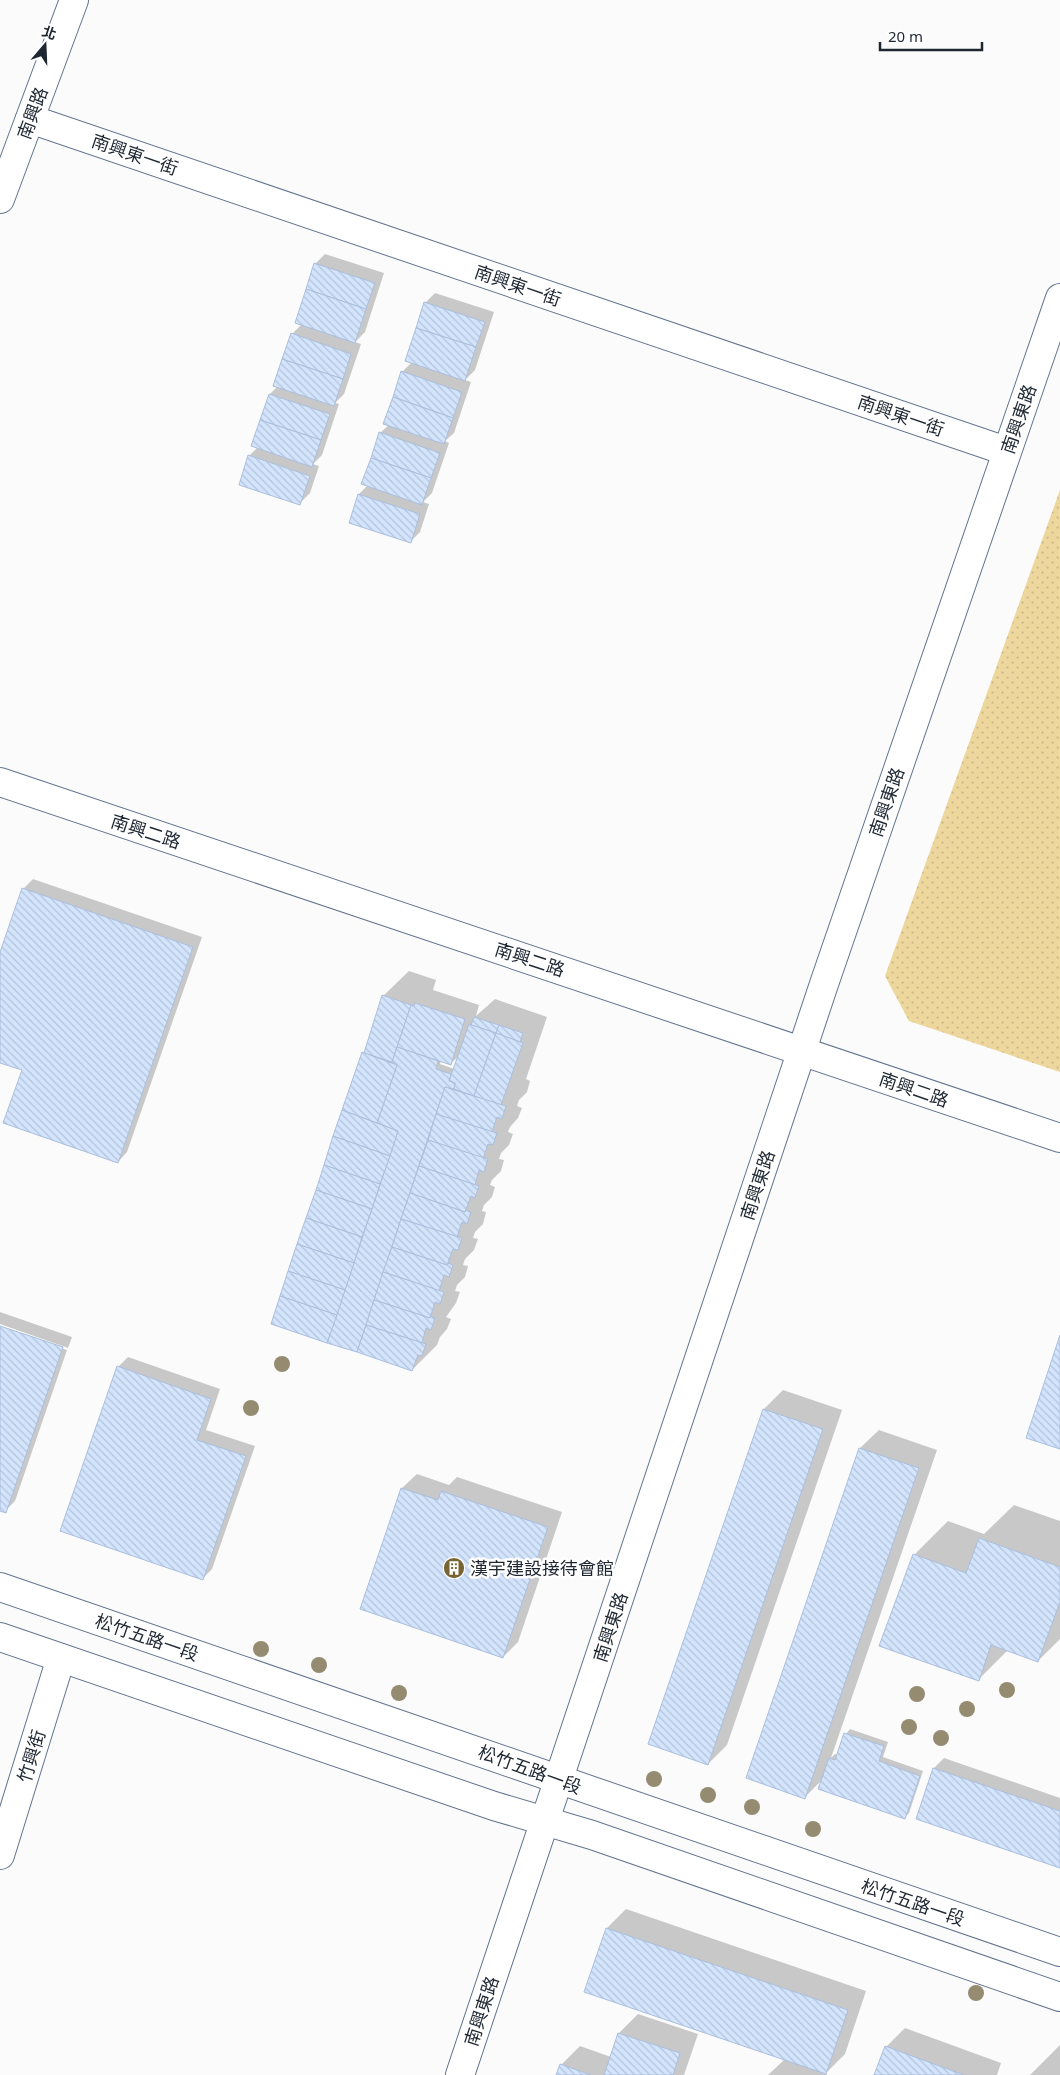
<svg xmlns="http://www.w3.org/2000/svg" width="1060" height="2075" viewBox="0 0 1060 2075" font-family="'Noto Sans','Noto Sans TC',sans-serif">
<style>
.green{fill:url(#green-dots)}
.shadow{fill:#0003;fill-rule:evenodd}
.building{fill:url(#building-back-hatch);stroke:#aabfdd}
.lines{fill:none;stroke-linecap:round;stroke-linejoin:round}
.minor-casing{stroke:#627590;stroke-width:30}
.minor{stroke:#fff;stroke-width:28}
.tree{fill:#948b71}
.labels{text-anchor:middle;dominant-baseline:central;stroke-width:5;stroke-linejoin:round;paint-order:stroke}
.street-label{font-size:18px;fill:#1e2631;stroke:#fff}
.poi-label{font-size:18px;fill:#1e2631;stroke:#fff;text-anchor:start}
</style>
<defs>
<pattern id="green-dots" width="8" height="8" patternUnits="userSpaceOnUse" patternTransform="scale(1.25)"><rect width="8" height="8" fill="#eed79d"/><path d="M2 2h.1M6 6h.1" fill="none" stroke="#ccb888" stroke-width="1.8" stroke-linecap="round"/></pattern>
<pattern id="building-back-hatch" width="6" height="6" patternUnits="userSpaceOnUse" patternTransform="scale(1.25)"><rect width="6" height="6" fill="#d3e4fd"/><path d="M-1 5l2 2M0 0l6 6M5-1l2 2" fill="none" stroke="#b5c3d9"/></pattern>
</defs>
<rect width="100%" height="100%" fill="#fbfbfb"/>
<path class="green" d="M 1060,490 L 1060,1072 L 909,1021 L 885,976 Z"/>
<g class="shadow">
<path d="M 325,254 L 384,273 L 365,332 L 355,342 L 361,344 L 344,394 L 335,403 L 339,404 L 322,455 L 313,464 L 319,466 L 310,493 L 300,503 L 249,456 L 258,447 L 270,394 L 278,386 L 292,334 L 302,324 L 315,264 Z"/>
<path d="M 435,293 L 494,312 L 475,370 L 465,380 L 471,382 L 454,433 L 445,441 L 449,443 L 432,493 L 423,502 L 429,504 L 420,532 L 410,542 L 350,522 L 359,494 L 368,485 L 380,433 L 389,425 L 402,372 L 412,362 L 425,303 Z"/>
<path d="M 33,879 L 202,937 L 127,1152 L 118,1162 L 23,1069 L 0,1061 L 0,956 L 23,889 Z"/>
<path d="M 409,971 L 436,980 L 433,990 L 479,1005 L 476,1016 L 495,999 L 547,1017 L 526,1079 L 530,1081 L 527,1092 L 519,1100 L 517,1106 L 522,1108 L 518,1118 L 510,1127 L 508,1132 L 513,1134 L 509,1145 L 501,1153 L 499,1159 L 504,1160 L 501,1171 L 492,1180 L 490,1185 L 495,1187 L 492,1197 L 484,1205 L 482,1211 L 486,1212 L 483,1224 L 475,1232 L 473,1238 L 478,1239 L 474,1250 L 465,1259 L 463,1265 L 468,1266 L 465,1277 L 457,1285 L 455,1291 L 460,1292 L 456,1303 L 446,1317 L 451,1319 L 447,1329 L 440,1337 L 437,1345 L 412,1370 L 272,1323 L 383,996 ZM 460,1055 L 454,1069 L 440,1064 L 441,1061 L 450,1064 Z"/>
<path d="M 0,1312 L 72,1337 L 68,1348 L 0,1324 Z"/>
<path d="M 0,1327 L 67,1350 L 15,1501 L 5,1511 L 0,1509 Z"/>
<path d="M 128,1357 L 220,1389 L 206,1430 L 255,1446 L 212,1569 L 202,1579 L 118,1367 Z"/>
<path d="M 783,1390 L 842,1410 L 727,1745 L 708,1764 L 764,1409 Z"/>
<path d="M 879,1430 L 937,1450 L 831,1758 L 835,1754 L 838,1755 L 846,1734 L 850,1729 L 888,1742 L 883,1757 L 923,1771 L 909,1813 L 904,1818 L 823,1779 L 805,1797 L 860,1448 Z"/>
<path d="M 417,1474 L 449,1485 L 457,1477 L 562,1512 L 518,1642 L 503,1657 L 402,1488 Z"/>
<path d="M 1014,1505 L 1060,1521 L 1060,1639 L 1038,1661 L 1008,1650 L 978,1680 L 914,1555 L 948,1521 L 984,1534 Z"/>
<path d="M 944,1758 L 1060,1798 L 1060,1867 L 918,1819 L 934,1768 Z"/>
<path d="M 626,1909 L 866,1991 L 845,2054 L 825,2074 L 828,2075 L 768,2075 L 785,2059 L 585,1991 L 607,1928 Z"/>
<path d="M 638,2014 L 698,2034 L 684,2075 L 557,2075 L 561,2065 L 580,2046 L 611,2057 L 619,2033 Z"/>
<path d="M 905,2028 L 1001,2063 L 997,2075 L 876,2075 L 886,2047 Z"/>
<path d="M 1060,2045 L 1060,2075 L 1030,2075 Z"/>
</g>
<g class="building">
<path d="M 314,263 L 375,283 L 366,309 L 306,289 Z"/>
<path d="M 306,289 L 366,309 L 355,343 L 295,323 Z"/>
<path d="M 424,302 L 485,322 L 476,347 L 416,328 Z"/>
<path d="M 416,328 L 476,347 L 465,381 L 405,361 Z"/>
<path d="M 291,333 L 351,354 L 343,379 L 282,359 Z"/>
<path d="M 282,359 L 343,379 L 334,406 L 273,386 Z"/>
<path d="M 401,371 L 462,392 L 453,418 L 393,397 Z"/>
<path d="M 269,394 L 330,414 L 321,440 L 260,420 Z"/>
<path d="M 393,397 L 453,418 L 444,444 L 383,424 Z"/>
<path d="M 260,420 L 321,440 L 312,467 L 251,446 Z"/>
<path d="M 379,432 L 440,453 L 431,478 L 371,458 Z"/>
<path d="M 248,455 L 310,476 L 300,505 L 239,485 Z"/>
<path d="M 371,458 L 431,478 L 422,505 L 361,484 Z"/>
<path d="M 358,494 L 420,514 L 411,543 L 349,523 Z"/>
<path d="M 22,888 L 193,947 L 118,1163 L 3,1123 L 22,1070 L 0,1063 L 0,952 Z"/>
<path d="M 382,995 L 411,1005 L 392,1062 L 364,1053 Z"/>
<path d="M 415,1003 L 465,1019 L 451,1065 L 397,1047 L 411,1005 L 414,1006 Z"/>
<path d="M 474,1017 L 499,1025 L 496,1033 L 471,1025 Z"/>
<path d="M 469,1024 L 496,1033 L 474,1096 L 454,1089 L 455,1083 L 449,1081 Z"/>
<path d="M 499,1025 L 523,1033 L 520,1042 L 496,1033 Z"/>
<path d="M 496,1033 L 523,1043 L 501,1105 L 474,1096 Z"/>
<path d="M 397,1047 L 438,1061 L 436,1069 L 451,1074 L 449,1081 L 455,1083 L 454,1089 L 445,1087 L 357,1352 L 327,1343 L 398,1131 L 377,1123 L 397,1065 L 392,1062 Z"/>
<path d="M 362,1052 L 397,1065 L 377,1123 L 342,1110 Z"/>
<path d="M 445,1087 L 506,1106 L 502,1119 L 497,1117 L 492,1132 L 436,1114 Z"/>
<path d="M 342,1110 L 398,1131 L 390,1156 L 333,1136 Z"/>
<path d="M 436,1114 L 497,1133 L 493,1145 L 488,1144 L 483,1159 L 428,1140 Z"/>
<path d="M 333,1136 L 390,1156 L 380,1184 L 324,1165 Z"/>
<path d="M 428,1140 L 488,1159 L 484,1172 L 479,1170 L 475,1185 L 419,1166 Z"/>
<path d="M 324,1165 L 380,1184 L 372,1209 L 316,1190 Z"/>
<path d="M 419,1166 L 479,1186 L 475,1198 L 471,1196 L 465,1212 L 410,1193 Z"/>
<path d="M 316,1190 L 372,1209 L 362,1237 L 306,1218 Z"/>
<path d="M 410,1193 L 465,1212 L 466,1210 L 471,1212 L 467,1224 L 462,1222 L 457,1237 L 401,1219 Z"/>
<path d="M 306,1218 L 362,1237 L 354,1263 L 297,1244 Z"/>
<path d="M 401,1219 L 462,1238 L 458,1250 L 453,1249 L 447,1265 L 392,1247 Z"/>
<path d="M 297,1244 L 354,1263 L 345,1290 L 288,1271 Z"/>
<path d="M 392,1247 L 447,1265 L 448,1263 L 453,1265 L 449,1277 L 444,1275 L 439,1291 L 383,1272 Z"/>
<path d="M 288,1271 L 345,1290 L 337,1315 L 280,1296 Z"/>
<path d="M 383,1272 L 444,1292 L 440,1304 L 435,1302 L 430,1318 L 374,1300 Z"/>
<path d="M 280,1296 L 337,1315 L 327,1343 L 271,1324 Z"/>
<path d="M 374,1300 L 430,1318 L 431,1316 L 435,1318 L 431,1330 L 426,1328 L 422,1343 L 366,1325 Z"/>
<path d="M 366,1325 L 426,1344 L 422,1356 L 418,1355 L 412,1371 L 357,1352 Z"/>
<path d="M 0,1326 L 63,1347 L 6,1513 L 0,1511 Z"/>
<path d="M 1060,1335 L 1060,1449 L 1026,1438 Z"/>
<path d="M 117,1366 L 211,1399 L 197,1440 L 246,1456 L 203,1580 L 60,1531 Z"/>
<path d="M 763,1409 L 823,1429 L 708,1765 L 648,1744 Z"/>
<path d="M 859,1448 L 919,1468 L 805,1799 L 746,1778 Z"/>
<path d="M 401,1488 L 438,1500 L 441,1491 L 548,1527 L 503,1658 L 360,1609 Z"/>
<path d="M 979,1538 L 1060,1567 L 1060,1602 L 1038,1662 L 991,1645 L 979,1681 L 879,1646 L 913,1554 L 966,1573 Z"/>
<path d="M 844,1733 L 884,1746 L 879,1761 L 920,1776 L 905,1819 L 818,1789 L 829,1758 L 835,1760 Z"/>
<path d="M 933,1768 L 1060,1811 L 1060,1868 L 916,1819 Z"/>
<path d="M 606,1928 L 848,2010 L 826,2074 L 584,1992 Z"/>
<path d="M 618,2033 L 680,2053 L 673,2075 L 604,2075 Z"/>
<path d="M 885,2046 L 964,2075 L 874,2075 Z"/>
<path d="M 560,2064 L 591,2075 L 556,2075 Z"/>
</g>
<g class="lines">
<g class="minor-casing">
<g id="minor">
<path d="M 30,119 L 1006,451"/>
<path d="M 0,199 L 74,0"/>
<path d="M 0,782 L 1060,1138"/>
<path d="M 0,1587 L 1060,1952"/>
<path d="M 0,1637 L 494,1806 L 592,1835 L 1060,1997"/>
<path d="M 0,1855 L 61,1658"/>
<path d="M 460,2075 L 824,984 L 1060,298"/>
</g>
</g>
<use href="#minor" class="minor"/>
</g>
<g class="tree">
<circle cx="282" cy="1364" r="8"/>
<circle cx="251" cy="1408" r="8"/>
<circle cx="261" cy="1649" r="8"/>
<circle cx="319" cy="1665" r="8"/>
<circle cx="1007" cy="1690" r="8"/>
<circle cx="399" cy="1693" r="8"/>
<circle cx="917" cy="1694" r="8"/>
<circle cx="967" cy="1709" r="8"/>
<circle cx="909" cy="1727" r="8"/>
<circle cx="941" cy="1738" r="8"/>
<circle cx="654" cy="1779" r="8"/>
<circle cx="708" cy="1795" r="8"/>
<circle cx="752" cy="1807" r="8"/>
<circle cx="813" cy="1829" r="8"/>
<circle cx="976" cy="1993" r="8"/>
</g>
<defs>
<g id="building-disc" transform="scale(1.125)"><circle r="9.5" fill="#776433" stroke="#fff"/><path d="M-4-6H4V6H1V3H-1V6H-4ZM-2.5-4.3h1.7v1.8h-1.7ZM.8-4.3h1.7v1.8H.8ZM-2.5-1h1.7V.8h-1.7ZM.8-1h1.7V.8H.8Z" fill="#fff"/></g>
</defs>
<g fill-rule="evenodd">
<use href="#building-disc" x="454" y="1568"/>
</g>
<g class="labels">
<g class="street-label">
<text transform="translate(32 113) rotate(-70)">南興路</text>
<text transform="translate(135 154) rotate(19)">南興東一街</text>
<text transform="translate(518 285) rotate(19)">南興東一街</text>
<text transform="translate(901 415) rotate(19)">南興東一街</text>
<text transform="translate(1018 419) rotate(-71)">南興東路</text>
<text transform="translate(886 802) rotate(-71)">南興東路</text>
<text transform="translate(146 831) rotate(18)">南興二路</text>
<text transform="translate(530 959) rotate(18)">南興二路</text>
<text transform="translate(914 1089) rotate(19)">南興二路</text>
<text transform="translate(757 1185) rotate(-72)">南興東路</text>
<text transform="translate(610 1627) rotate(-72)">南興東路</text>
<text transform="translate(147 1637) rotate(19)">松竹五路一段</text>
<text transform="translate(31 1756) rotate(-73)">竹興街</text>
<text transform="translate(530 1769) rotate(20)">松竹五路一段</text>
<text transform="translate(913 1902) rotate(19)">松竹五路一段</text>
<text transform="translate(481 2011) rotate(-72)">南興東路</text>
</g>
<g class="poi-label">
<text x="470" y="1568">漢宇建設接待會館</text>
</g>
</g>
<g transform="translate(45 45) rotate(19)" stroke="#ffffff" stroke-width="4" paint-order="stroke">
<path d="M0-4L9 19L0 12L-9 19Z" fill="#1e2631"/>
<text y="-8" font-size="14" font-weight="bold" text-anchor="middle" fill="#1e2631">北</text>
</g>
<path d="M880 42v8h102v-8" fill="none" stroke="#1e2631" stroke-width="2.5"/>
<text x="888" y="42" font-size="15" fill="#1e2631" stroke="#ffffff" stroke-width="4" paint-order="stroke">20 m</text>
</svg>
